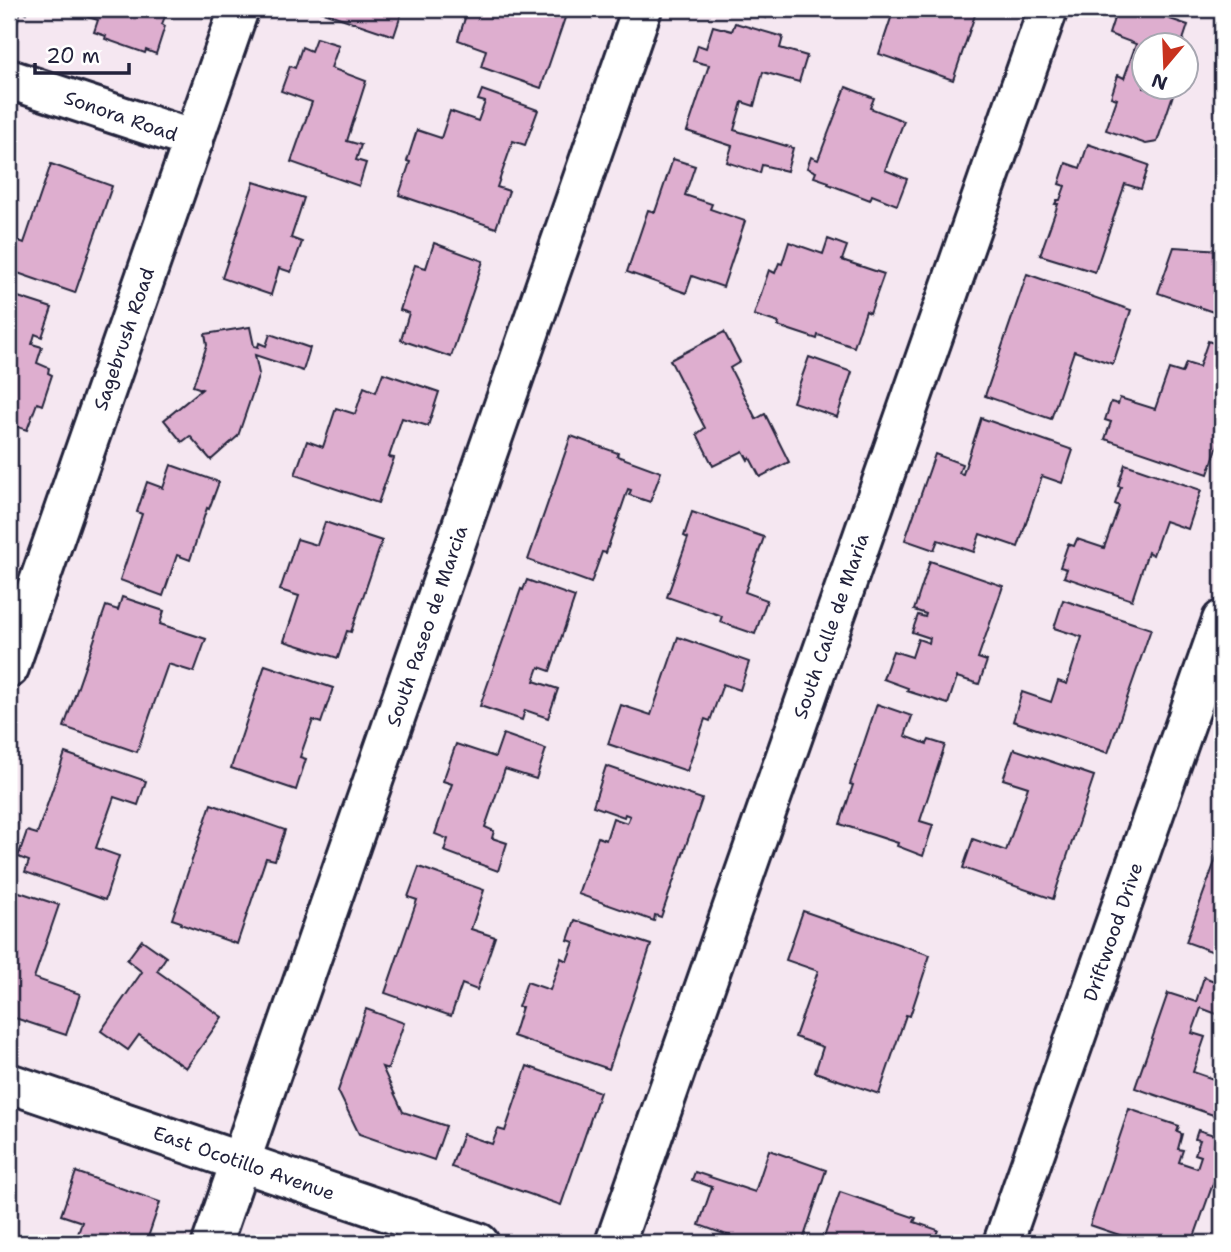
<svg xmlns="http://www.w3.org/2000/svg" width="1231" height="1252" viewBox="0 0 1231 1252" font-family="'Shantell Sans',sans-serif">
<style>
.building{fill:#deaecf;stroke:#22223b;stroke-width:2}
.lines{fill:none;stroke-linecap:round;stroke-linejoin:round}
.minor-casing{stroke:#22223b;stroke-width:44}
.minor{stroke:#fff;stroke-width:38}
.labels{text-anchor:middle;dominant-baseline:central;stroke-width:7;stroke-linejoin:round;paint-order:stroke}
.street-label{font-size:19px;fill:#22223b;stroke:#fff}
</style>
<rect width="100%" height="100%" fill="#f5e7f1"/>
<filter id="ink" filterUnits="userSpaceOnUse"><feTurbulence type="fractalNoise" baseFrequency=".0143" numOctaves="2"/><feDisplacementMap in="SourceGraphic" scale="14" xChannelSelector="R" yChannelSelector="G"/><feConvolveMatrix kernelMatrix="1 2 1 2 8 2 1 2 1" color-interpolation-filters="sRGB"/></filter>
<g filter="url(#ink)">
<g class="building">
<path d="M 9,9 L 27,9 L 26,13 L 21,11 L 13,33 L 9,32 Z"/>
<path d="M 91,9 L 168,9 L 162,24 L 165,26 L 156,54 L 146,50 L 145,53 L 105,39 L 106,36 L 94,32 L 98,20 L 88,17 Z"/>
<path d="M 314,9 L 403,9 L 394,36 Z"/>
<path d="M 468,9 L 568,9 L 541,88 L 481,67 L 486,50 L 458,40 Z"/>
<path d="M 739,9 L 769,9 L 766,18 Z"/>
<path d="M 894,9 L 918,15 L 919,9 L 977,9 L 953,80 L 879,54 Z"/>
<path d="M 1117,9 L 1140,9 L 1188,25 L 1181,46 L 1144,46 L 1144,88 L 1175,89 L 1157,142 L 1146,144 L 1106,130 L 1117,99 L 1111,97 L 1118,75 L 1124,78 L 1136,44 L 1109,34 Z"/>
<path d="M 735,23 L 783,37 L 780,48 L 807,56 L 799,82 L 763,72 L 754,106 L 742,102 L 734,130 L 793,148 L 787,171 L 762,165 L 760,173 L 727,162 L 732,146 L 687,131 L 709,65 L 693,61 L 698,45 L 706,48 L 713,26 L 732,31 Z"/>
<path d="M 316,38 L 339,45 L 331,68 L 366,81 L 347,141 L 361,145 L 356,160 L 366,163 L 359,186 L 291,162 L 312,102 L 281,91 L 290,66 L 295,68 L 302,47 L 311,51 Z"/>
<path d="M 846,87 L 874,98 L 870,108 L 904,121 L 885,170 L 907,179 L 897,205 L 872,195 L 870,200 L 828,184 L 829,182 L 814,177 L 816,172 L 807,168 L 811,157 L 818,160 Z"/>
<path d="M 482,90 L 538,110 L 525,145 L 513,141 L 497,187 L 509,191 L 496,228 L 399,195 L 410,162 L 407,161 L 417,130 L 441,138 L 450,111 L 478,121 L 485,102 L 478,100 Z"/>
<path d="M 1222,120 L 1222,149 L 1213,145 Z"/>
<path d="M 1088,144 L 1149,165 L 1141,189 L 1125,184 L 1095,272 L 1040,255 L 1058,204 L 1055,204 L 1057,200 L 1060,200 L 1065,186 L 1059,184 L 1066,163 L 1080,168 Z"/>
<path d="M 673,159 L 695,166 L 685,195 L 712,204 L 710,209 L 745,221 L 723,287 L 692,276 L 686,293 L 627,272 L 648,210 L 655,212 Z"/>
<path d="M 51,164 L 112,186 L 75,293 L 9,270 L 9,237 L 24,243 Z"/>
<path d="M 254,182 L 304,198 L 291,238 L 302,242 L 291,272 L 279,268 L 271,295 L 222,278 Z"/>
<path d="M 828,239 L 847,246 L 842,260 L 884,274 L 870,313 L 866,311 L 854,347 L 818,335 L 817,339 L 778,326 L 779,323 L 754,315 L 769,270 L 775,273 L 779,263 L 782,264 L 789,242 L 823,254 Z"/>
<path d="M 434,243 L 483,261 L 451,357 L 401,340 L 409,313 L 400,310 L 415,265 L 426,268 Z"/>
<path d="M 1174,247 L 1222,250 L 1222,315 L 1158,293 Z"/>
<path d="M 1027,274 L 1131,310 L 1113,364 L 1074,351 L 1051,419 L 985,396 Z"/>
<path d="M 9,294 L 52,308 L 42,337 L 35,334 L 32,344 L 42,347 L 37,363 L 49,368 L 48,373 L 52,375 L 42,405 L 37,403 L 27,430 L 9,424 Z"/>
<path d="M 250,327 L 254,346 L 258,347 L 259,343 L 266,346 L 270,334 L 310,348 L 303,371 L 255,355 L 259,374 L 238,436 L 211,460 L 190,436 L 182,442 L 164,420 L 202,389 L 193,386 L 207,345 L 205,334 Z"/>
<path d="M 724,332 L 740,362 L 730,368 L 756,419 L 765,414 L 789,462 L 760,477 L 750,458 L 748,460 L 743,451 L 713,466 L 697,434 L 705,428 L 670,360 Z"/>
<path d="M 1208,341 L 1222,346 L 1222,433 L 1208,474 L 1105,439 L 1111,422 L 1105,420 L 1111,402 L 1118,404 L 1120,398 L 1155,409 L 1169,369 L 1182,373 L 1186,363 L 1199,367 Z"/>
<path d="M 809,357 L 852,372 L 837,417 L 793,402 Z"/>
<path d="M 383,373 L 439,392 L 428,426 L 402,418 L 389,457 L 394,458 L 378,503 L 295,475 L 307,441 L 323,447 L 336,408 L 355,414 L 364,387 L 376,392 Z"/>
<path d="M 981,418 L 1073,450 L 1062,483 L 1042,476 L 1018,547 L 980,534 L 974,552 L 938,540 L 934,550 L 905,540 L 935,454 L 962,464 L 959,473 L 963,474 Z"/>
<path d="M 571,436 L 618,453 L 617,456 L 661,472 L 650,502 L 629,495 L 631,490 L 628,489 L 606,553 L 602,552 L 591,583 L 528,560 Z"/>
<path d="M 1125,464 L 1201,490 L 1188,529 L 1165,521 L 1153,555 L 1148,552 L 1132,600 L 1064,577 L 1067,569 L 1060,567 L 1068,544 L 1074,546 L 1077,539 L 1104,548 L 1119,506 L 1115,504 L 1121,487 L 1118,486 Z"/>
<path d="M 171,465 L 219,482 L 209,509 L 207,508 L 190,560 L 177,555 L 163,596 L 120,580 L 142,514 L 137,512 L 147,482 L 163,488 Z"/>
<path d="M 692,512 L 764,537 L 745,592 L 767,600 L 755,634 L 720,622 L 722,616 L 667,597 L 688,538 L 684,536 Z"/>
<path d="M 325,522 L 382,541 L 351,632 L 347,631 L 338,658 L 284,641 L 299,596 L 280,590 L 297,539 L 317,545 Z"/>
<path d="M 930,561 L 1003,586 L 978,658 L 987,661 L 979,684 L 957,677 L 948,704 L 907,691 L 908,688 L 883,679 L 893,651 L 912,657 L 918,639 L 929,643 L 930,638 L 912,632 L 918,615 L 925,617 L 926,614 L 914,610 Z"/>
<path d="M 527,580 L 575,597 L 550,671 L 539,667 L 534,681 L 558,689 L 548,718 L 525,710 L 522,720 L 480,706 L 521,589 L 523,590 Z"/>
<path d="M 122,597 L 164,611 L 160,624 L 206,639 L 194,672 L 168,664 L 137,752 L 64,727 L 106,606 L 118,610 Z"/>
<path d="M 1063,600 L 1151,629 L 1108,753 L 1013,721 L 1022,692 L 1051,702 L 1058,681 L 1067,684 L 1082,637 L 1054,628 Z"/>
<path d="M 678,637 L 749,662 L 740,690 L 723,684 L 710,721 L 705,719 L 687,771 L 608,744 L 621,705 L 651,715 Z"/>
<path d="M 265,665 L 333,688 L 321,723 L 313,720 L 300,757 L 306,759 L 296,790 L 231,768 Z"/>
<path d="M 877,704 L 912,716 L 905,736 L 927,744 L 929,740 L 945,745 L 920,821 L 933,825 L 923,856 L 897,846 L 898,843 L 840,824 L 853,785 L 850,784 Z"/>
<path d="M 503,734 L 546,749 L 536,779 L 505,769 L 485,827 L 494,831 L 492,838 L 507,843 L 498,871 L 444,851 L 448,839 L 435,834 L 452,784 L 443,781 L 456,744 L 495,757 Z"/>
<path d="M 1014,749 L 1094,776 L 1053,899 L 963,868 L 973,839 L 1006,851 L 1028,787 L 1003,779 Z"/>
<path d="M 65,753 L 146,781 L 138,805 L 114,797 L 96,848 L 119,856 L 105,900 L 25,872 L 29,861 L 18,857 L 27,831 L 37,834 Z"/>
<path d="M 606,766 L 702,799 L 661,917 L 655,915 L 654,921 L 578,894 L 598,837 L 606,840 L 613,818 L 627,823 L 630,816 L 625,814 L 624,817 L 593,806 Z"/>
<path d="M 211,804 L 285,830 L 275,860 L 266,858 L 237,944 L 180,924 L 181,922 L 172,919 Z"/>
<path d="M 1222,842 L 1222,955 L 1186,942 Z"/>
<path d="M 419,867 L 484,890 L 471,929 L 495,937 L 477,990 L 462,984 L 451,1016 L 385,993 L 417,900 L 408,897 Z"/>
<path d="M 10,889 L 59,905 L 34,978 L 80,994 L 66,1035 L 9,1016 Z"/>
<path d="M 803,911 L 930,955 L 910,1016 L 906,1015 L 879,1094 L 815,1072 L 823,1047 L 795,1037 L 818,971 L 786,960 Z"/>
<path d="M 575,920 L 651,945 L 609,1069 L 513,1036 L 522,1007 L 518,1007 L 527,982 L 550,990 L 561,958 L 567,961 L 574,942 L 568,940 Z"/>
<path d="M 142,940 L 166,957 L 157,971 L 222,1017 L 186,1068 L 139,1035 L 128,1050 L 101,1031 L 142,972 L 127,960 Z"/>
<path d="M 1204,977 L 1222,984 L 1222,1016 L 1201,1008 L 1192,1033 L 1205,1037 L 1193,1072 L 1222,1082 L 1222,1118 L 1135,1088 L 1168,993 L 1196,1002 Z"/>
<path d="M 366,1009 L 404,1023 L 388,1069 L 382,1067 L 403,1112 L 446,1126 L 434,1160 L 359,1134 L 338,1091 Z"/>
<path d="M 527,1066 L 600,1092 L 561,1205 L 451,1167 L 463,1134 L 492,1144 L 498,1129 L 505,1131 Z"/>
<path d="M 1129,1109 L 1179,1126 L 1177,1132 L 1182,1134 L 1178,1149 L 1183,1150 L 1179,1162 L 1197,1168 L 1201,1156 L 1195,1154 L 1200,1140 L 1195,1139 L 1198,1130 L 1217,1136 L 1214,1145 L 1222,1147 L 1222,1158 L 1192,1243 L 1143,1243 L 1090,1225 Z"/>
<path d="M 769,1150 L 826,1170 L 802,1243 L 734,1243 L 735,1238 L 699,1225 L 712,1187 L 692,1180 L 695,1172 L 755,1192 Z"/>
<path d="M 76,1172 L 160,1202 L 146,1243 L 75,1243 L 82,1222 L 61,1215 Z"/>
<path d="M 840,1192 L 916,1218 L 914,1222 L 938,1230 L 933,1243 L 822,1243 Z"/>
</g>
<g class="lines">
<g class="minor-casing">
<g id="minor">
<path d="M 9,79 L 194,140"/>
<path d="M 9,668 L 239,9"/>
<path d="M 9,1083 L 479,1243"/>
<path d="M 212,1243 L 642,9"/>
<path d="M 615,1243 L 1048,9"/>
<path d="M 1003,1243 L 1222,620"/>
</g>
</g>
<use href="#minor" class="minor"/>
</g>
</g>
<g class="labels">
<g class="street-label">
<text transform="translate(121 116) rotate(19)">Sonora Road</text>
<text transform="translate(124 339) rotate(-71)">Sagebrush Road</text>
<text transform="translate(427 626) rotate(-71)">South Paseo de Marcia</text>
<text transform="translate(831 626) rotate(-71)">South Calle de Maria</text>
<text transform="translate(1113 932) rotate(-71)">Driftwood Drive</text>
<text transform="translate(244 1163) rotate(19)">East Ocotillo Avenue</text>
</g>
</g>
<rect width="1231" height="1252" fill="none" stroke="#fff" stroke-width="35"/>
<rect x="18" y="18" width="1196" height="1217" fill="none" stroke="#22223b" stroke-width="2.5" filter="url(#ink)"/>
<g transform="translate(1165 66) rotate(199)"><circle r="33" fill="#ffffff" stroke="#a7a7b1" stroke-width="2"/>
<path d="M0-5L12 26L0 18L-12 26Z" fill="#c8321e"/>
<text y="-10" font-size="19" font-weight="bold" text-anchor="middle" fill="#22223b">N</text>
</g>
<path d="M35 63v10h94v-10" fill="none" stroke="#22223b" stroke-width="3.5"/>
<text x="46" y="63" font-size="21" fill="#22223b" stroke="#ffffff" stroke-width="5" paint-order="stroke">20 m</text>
</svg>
